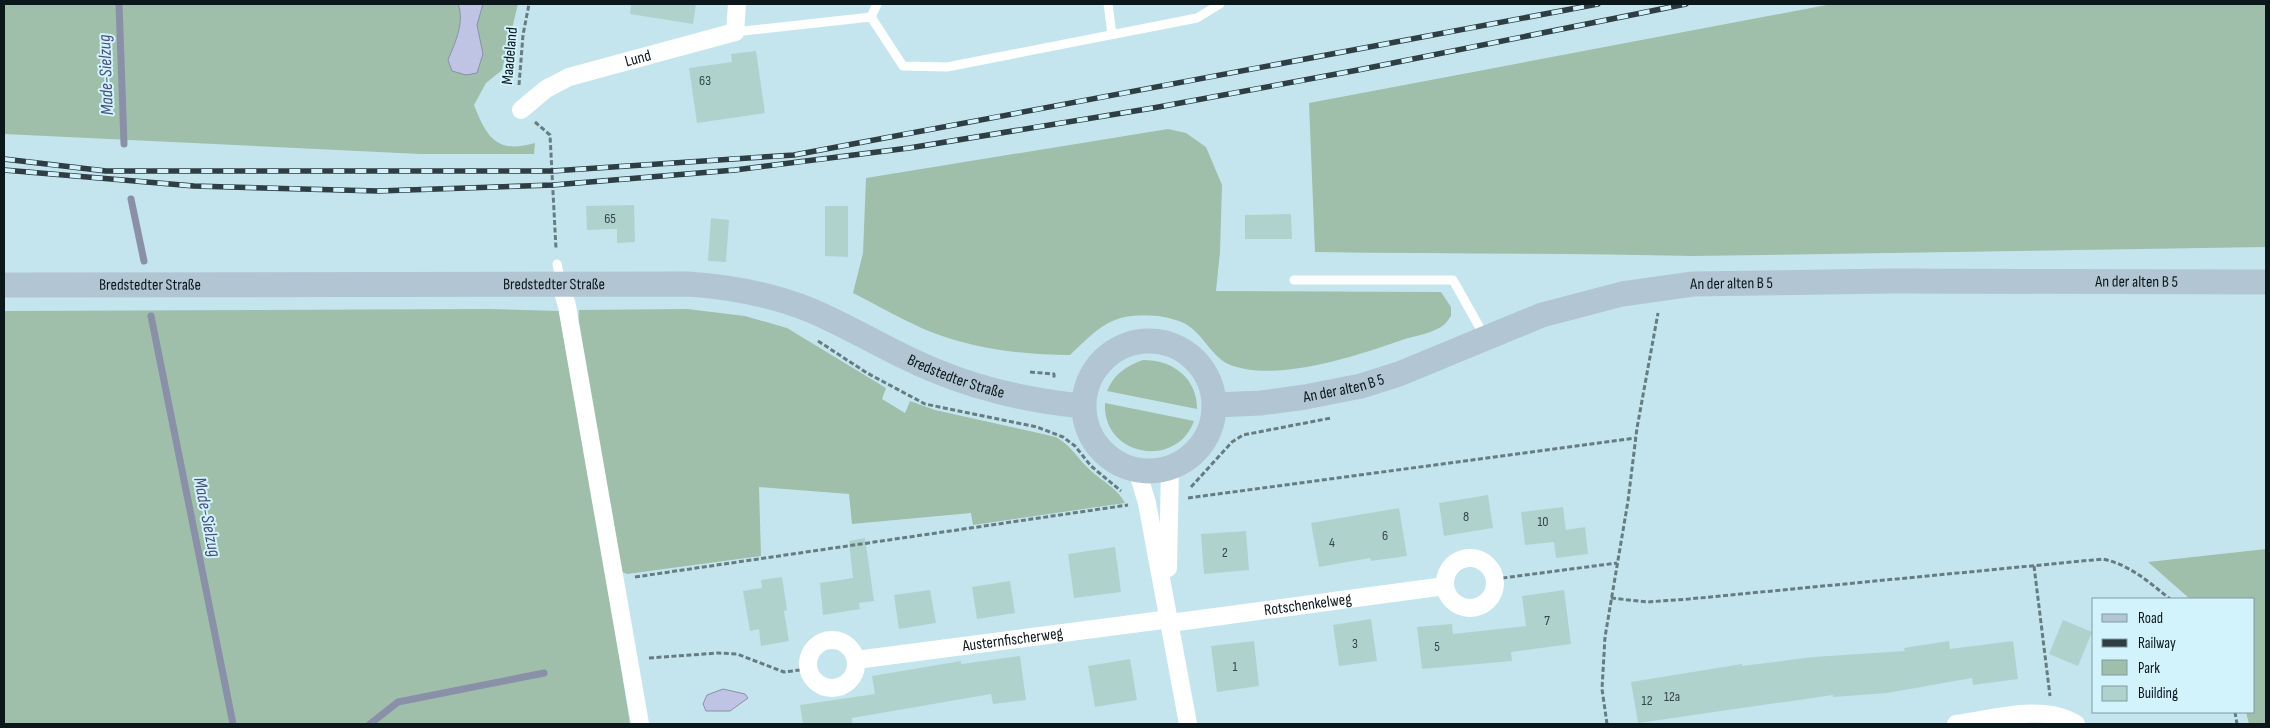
<svg xmlns="http://www.w3.org/2000/svg" width="2270" height="728" viewBox="0 0 2270 728" font-family="'Sofia Sans Condensed',sans-serif">
<style>
.green{fill:#9fbfaa}
.water{fill:#bfc4e5;stroke:#8990a8}
.lines{fill:none;stroke-linecap:round;stroke-linejoin:round}
.stream{stroke:#8990a8;stroke-width:7}
.building{fill:#b0d2cd}
.path{stroke:#667c81;stroke-width:3;stroke-dasharray:5 2.5;stroke-linecap:butt}
.lane{stroke:#fff;stroke-width:9}
.street{stroke:#fff;stroke-width:18}
.secondary{stroke:#b2c5d3;stroke-width:25}
.rail-casing{stroke:#2e3e42;stroke-width:5.5}
.rail{stroke:#d2f2fc;stroke-width:4;stroke-dasharray:11;stroke-linecap:butt}
.labels{text-anchor:middle;dominant-baseline:central;stroke-width:4;stroke-linejoin:round;paint-order:stroke}
.number-label{font-size:14px;fill:#344647}
.street-label{font-size:16px;fill:#0b171a;stroke:#d2f2fc}
.water-label{font-size:18px;font-style:italic;fill:#494d7c;stroke:#d2f2fc}
</style>
<rect width="100%" height="100%" fill="#c5e5ee"/>
<g class="green">
<path d="M 4,4 L 518,4 L 502,70 L 486,83 L 474,105 C 487,138 497,154 535,143 L 534,154 L 420,154 L 4,134 Z"/>
<path d="M 1832,4 L 2266,4 L 2266,247 L 1693,256 C 1567,253 1441,254 1315,252 L 1309,103 Z"/>
<path d="M 1168,129 L 1186,133 L 1206,147 L 1222,185 L 1220,252 L 1216,291 L 1441,292 L 1451,307 L 1451,316 C 1448,320 1445,325 1441,327 C 1431,333 1416,336 1405,339 C 1359,355 1275,384 1228,364 C 1213,357 1204,337 1190,327 C 1181,320 1169,318 1158,316 C 1112,312 1101,326 1070,355 C 1023,355 975,349 931,332 C 904,321 879,306 853,293 L 863,253 L 866,178 Z"/>
<path d="M 489,309 L 559,311 L 608,586 L 630,724 L 4,724 L 4,311 Z"/>
<path d="M 687,309 L 745,316 L 787,328 L 886,388 L 882,399 L 905,413 L 910,401 L 935,410 L 1056,437 C 1070,445 1076,456 1087,467 C 1099,480 1117,487 1125,503 L 973,525 L 971,513 L 852,524 L 849,494 L 759,487 L 761,556 L 627,574 L 618,570 L 578,327 L 579,310 Z"/>
<path d="M 1143,360 C 1173,360 1197,378 1197,409 L 1107,391 C 1114,374 1126,366 1143,360 Z"/>
<path d="M 1105,403 L 1194,421 C 1176,470 1102,456 1105,403 Z"/>
<path d="M 2266,549 L 2266,724 L 2249,724 L 2246,712 L 2254,712 L 2254,599 L 2190,599 L 2148,562 Z"/>
</g>
<g class="water">
<path d="M 458,4 L 483,4 L 477,25 L 483,54 L 477,73 L 466,75 L 452,71 L 448,60 C 455,43 465,22 458,4 Z"/>
<path d="M 723,689 L 745,694 L 748,698 L 730,711 L 706,711 L 703,704 L 707,695 Z"/>
</g>
<g class="lines">
<g class="stream">
<path d="M 119,4 L 124,144"/>
<path d="M 131,199 L 144,261"/>
<path d="M 151,316 L 233,724"/>
<path d="M 370,724 L 398,702 L 544,673"/>
</g>
</g>
<g class="building">
<path d="M 631,4 L 696,4 L 693,24 L 630,14 Z"/>
<path d="M 756,51 L 765,113 L 697,123 L 689,68 L 732,62 L 731,54 Z"/>
<path d="M 634,205 L 635,242 L 617,243 L 617,229 L 587,230 L 586,206 Z"/>
<path d="M 825,206 L 848,206 L 848,257 L 825,256 Z"/>
<path d="M 1291,214 L 1292,239 L 1245,239 L 1245,215 Z"/>
<path d="M 711,218 L 729,220 L 726,262 L 708,261 Z"/>
<path d="M 1488,495 L 1493,528 L 1444,536 L 1439,503 Z"/>
<path d="M 1563,507 L 1566,530 L 1585,527 L 1588,554 L 1556,558 L 1554,542 L 1525,545 L 1521,512 Z"/>
<path d="M 1399,508 L 1407,556 L 1371,561 L 1370,558 L 1319,567 L 1311,523 Z"/>
<path d="M 1246,531 L 1249,570 L 1204,574 L 1201,534 Z"/>
<path d="M 865,538 L 874,601 L 859,603 L 860,609 L 823,615 L 820,583 L 853,578 L 849,541 Z"/>
<path d="M 1115,547 L 1121,592 L 1074,598 L 1068,554 Z"/>
<path d="M 782,577 L 787,610 L 784,611 L 789,641 L 761,646 L 759,629 L 750,631 L 743,591 L 762,588 L 761,580 Z"/>
<path d="M 1010,581 L 1015,613 L 977,619 L 972,587 Z"/>
<path d="M 930,590 L 936,623 L 899,629 L 894,595 Z"/>
<path d="M 1564,590 L 1571,644 L 1511,652 L 1512,661 L 1422,669 L 1417,627 L 1452,624 L 1453,634 L 1526,626 L 1522,596 Z"/>
<path d="M 1371,619 L 1377,661 L 1339,666 L 1333,625 Z"/>
<path d="M 2063,620 L 2092,632 L 2078,666 L 2049,654 Z"/>
<path d="M 1254,641 L 1259,686 L 1217,692 L 1211,646 Z"/>
<path d="M 1949,641 L 1950,649 L 2013,641 L 2018,679 L 1973,685 L 1972,678 L 1887,693 L 1833,697 L 1833,695 L 1638,723 L 1631,682 L 1742,664 L 1742,666 L 1813,657 L 1905,651 L 1904,648 Z"/>
<path d="M 1020,656 L 1026,700 L 993,704 L 991,694 L 852,718 L 852,724 L 803,724 L 800,705 L 875,694 L 872,676 L 961,661 L 961,664 Z"/>
<path d="M 1130,659 L 1137,700 L 1095,707 L 1088,666 Z"/>
</g>
<g class="lines">
<g class="path">
<path d="M 519,85 L 523,35 L 529,4"/>
<path d="M 535,122 L 550,135 L 556,249"/>
<path d="M 818,341 L 867,373 L 925,404 L 1037,427 L 1063,437 L 1075,446 L 1091,466 L 1121,491"/>
<path d="M 1030,372 L 1054,374 L 1054,379"/>
<path d="M 1191,487 L 1232,442 L 1243,435 L 1331,418"/>
<path d="M 1188,498 L 1636,438"/>
<path d="M 2034,566 L 2050,696"/>
<path d="M 635,577 L 1128,505"/>
<path d="M 1495,579 L 1617,563"/>
<path d="M 1611,598 L 1647,602 L 1689,599 L 2103,559 C 2130,565 2149,582 2170,599"/>
<path d="M 649,658 L 718,653 L 737,654 L 784,672 L 808,669"/>
<path d="M 2235,712 L 2237,724"/>
<path d="M 1607,724 L 1602,689 L 1605,637 L 1628,501 L 1637,428 L 1658,313"/>
</g>
<g class="lane">
<path d="M 1108,4 L 1112,34"/>
<path d="M 871,17 L 877,4"/>
<path d="M 735,32 L 871,17 L 903,66 L 947,67 L 1197,18 L 1220,4"/>
<path d="M 557,264 L 561,283"/>
<path d="M 1294,280 L 1453,280 L 1485,337"/>
</g>
<g class="street">
<path id="s1" d="M 521,110 L 546,89 L 569,77 L 735,32 L 737,4"/>
<path d="M 561,285 L 567,306 L 640,724"/>
<path d="M 1137,470 L 1147,503 L 1188,724"/>
<circle cx="1470" cy="583" r="25"/>
<path d="M 1168,568 L 1170,468"/>
<path id="s2" d="M 1170,623 L 1445,586"/>
<circle cx="832" cy="664" r="24"/>
<path id="s3" d="M 856,660 L 1170,619"/>
<path d="M 1956,724 C 1994,719 2043,703 2076,724"/>
</g>
<g class="secondary">
<path id="s4" d="M 4,285 L 688,284 C 730,287 771,294 810,310 C 853,328 893,354 936,371 C 984,391 1032,401 1083,406"/>
<circle cx="1149" cy="406" r="65"/>
<path id="s5" d="M 1215,405 L 1261,403 L 1305,397 L 1361,386 L 1399,374 L 1542,315 L 1622,294 L 1693,284 L 1892,281 L 2266,282"/>
</g>
<g class="rail-casing">
<g id="rail">
<path d="M 4,159 L 106,171 L 552,171 L 794,155 L 1598,4"/>
<path d="M 4,170 L 194,186 L 378,191 L 553,185 L 735,170 L 909,148 L 1153,108 L 1358,70 L 1686,4"/>
</g>
</g>
<use href="#rail" class="rail"/>
</g>
<g class="labels">
<g class="number-label">
<text x="705" y="80">63</text>
<text x="610" y="218">65</text>
<text x="1466" y="516">8</text>
<text x="1543" y="521">10</text>
<text x="1385" y="535">6</text>
<text x="1332" y="542">4</text>
<text x="1225" y="552">2</text>
<text x="1547" y="620">7</text>
<text x="1355" y="643">3</text>
<text x="1437" y="646">5</text>
<text x="1235" y="666">1</text>
<text x="1672" y="696">12a</text>
<text x="1647" y="700">12</text>
</g>
<g class="street-label">
<text transform="translate(510 56) rotate(-85)">Maadeland</text>
<text stroke="none"><textPath href="#s1" startOffset="130">Lund</textPath></text>
<text stroke="none"><textPath href="#s5" startOffset="940">An der alten B 5</textPath></text>
<text stroke="none"><textPath href="#s4" startOffset="550">Bredstedter Straße</textPath></text>
<text stroke="none"><textPath href="#s5" startOffset="535">An der alten B 5</textPath></text>
<text stroke="none"><textPath href="#s4" startOffset="146">Bredstedter Straße</textPath></text>
<text stroke="none"><textPath href="#s4" startOffset="970">Bredstedter Straße</textPath></text>
<text stroke="none"><textPath href="#s5" startOffset="130">An der alten B 5</textPath></text>
<text stroke="none"><textPath href="#s2" startOffset="139">Rotschenkelweg</textPath></text>
<text stroke="none"><textPath href="#s3" startOffset="158">Austernfischerweg</textPath></text>
</g>
<g class="water-label">
<text transform="translate(106 75) rotate(-92)">Made-Sielzug</text>
<text transform="translate(207 517) rotate(79)">Made-Sielzug</text>
</g>
</g>
<rect width="2270" height="728" fill="none" stroke="#0b171a" stroke-width="10"/>
<rect x="2092" y="598" width="162" height="115" fill="#d2f2fc" stroke="#829aa2"/>
<rect x="2102" y="614" width="25" height="8" fill="#b2c5d3" stroke="#829aa2"/>
<text x="2138" y="623" font-size="15" fill="#0b171a">Road</text>
<rect x="2102" y="639" width="25" height="8" fill="#2e3e42" stroke="#829aa2"/>
<text x="2138" y="648" font-size="15" fill="#0b171a">Railway</text>
<rect x="2102" y="660" width="25" height="15" fill="#9fbfaa" stroke="#829aa2"/>
<text x="2138" y="673" font-size="15" fill="#0b171a">Park</text>
<rect x="2102" y="686" width="25" height="15" fill="#b0d2cd" stroke="#829aa2"/>
<text x="2138" y="698" font-size="15" fill="#0b171a">Building</text>
</svg>
